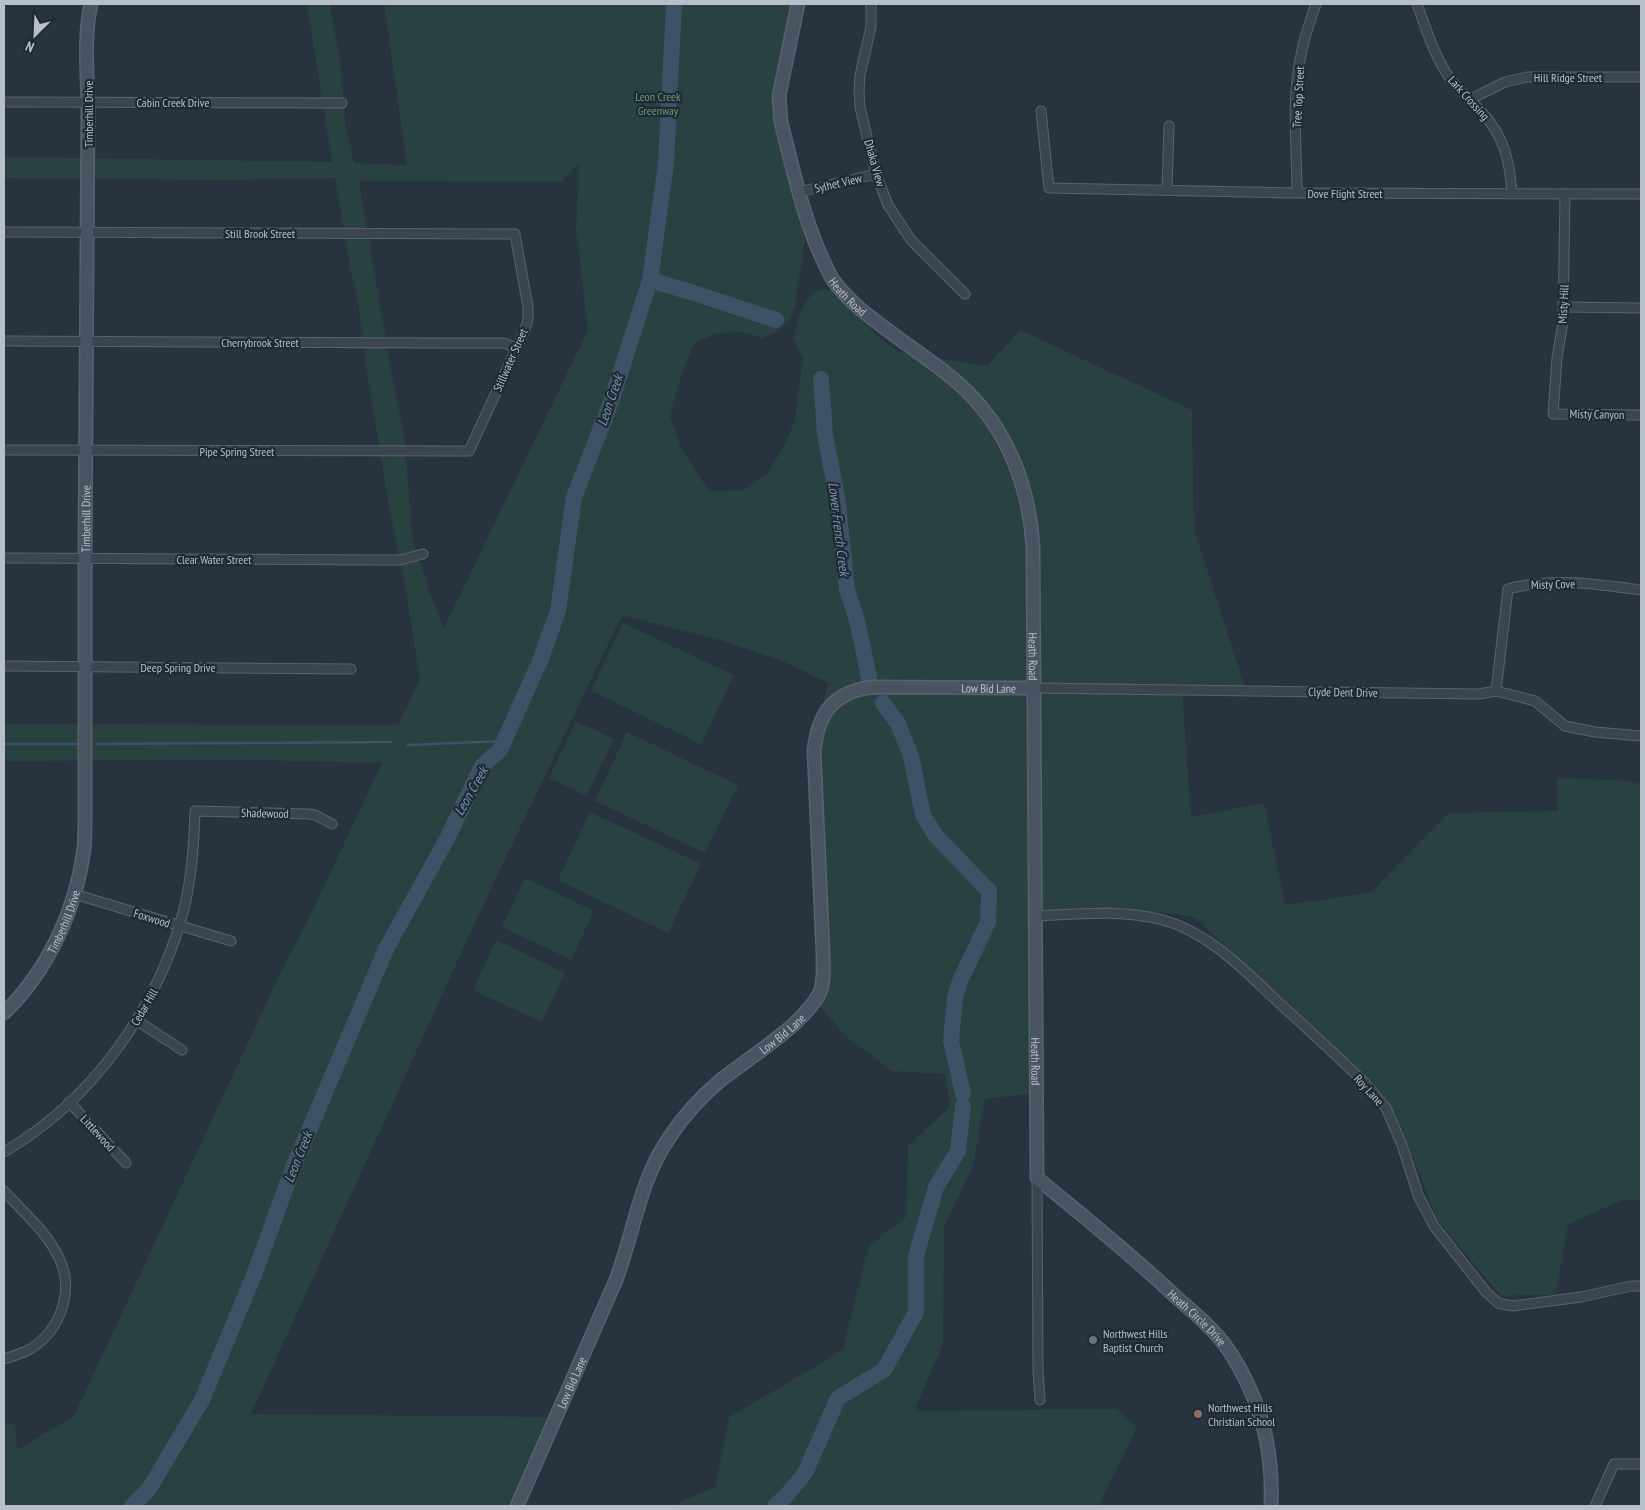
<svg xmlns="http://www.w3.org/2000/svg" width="1645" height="1510" viewBox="0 0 1645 1510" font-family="'PT Sans Narrow',sans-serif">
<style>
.green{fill:#2a4141;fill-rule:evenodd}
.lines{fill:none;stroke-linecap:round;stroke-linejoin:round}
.stream{stroke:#3d5267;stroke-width:2.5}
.river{stroke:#3d5267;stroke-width:16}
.street-casing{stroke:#59636d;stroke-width:11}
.secondary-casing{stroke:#59636d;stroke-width:15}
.street{stroke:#3b454f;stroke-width:9}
.secondary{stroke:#495462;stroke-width:12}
.worship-dot{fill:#6b7280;stroke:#1f2a34;stroke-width:2}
.education-dot{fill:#8d6e63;stroke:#1f2a34;stroke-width:2}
.labels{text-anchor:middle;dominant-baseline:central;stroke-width:4.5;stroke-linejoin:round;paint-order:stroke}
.street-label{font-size:12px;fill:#b7c0ca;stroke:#1f2a34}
.park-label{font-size:12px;fill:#6f9a76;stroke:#1f2a34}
.poi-label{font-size:12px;fill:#b7c0ca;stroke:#1f2a34;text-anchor:start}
.water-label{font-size:14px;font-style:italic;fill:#7993ab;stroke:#1f2a34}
</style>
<rect width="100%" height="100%" fill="#27333f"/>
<g class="green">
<path d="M 307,4 L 330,4 L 341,67 L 345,122 L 354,163 L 407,165 L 384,4 L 793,4 L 776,86 L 784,159 L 805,239 L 795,305 L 789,322 L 774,333 L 762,338 L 740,332 L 715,334 L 695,343 L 682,372 L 670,417 L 682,450 L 709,491 L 743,490 L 766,475 L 784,447 L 795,420 L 803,359 L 793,338 L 800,312 L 812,293 L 822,289 L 831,290 L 875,334 L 898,352 L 987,366 L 1020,330 L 1192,410 L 1194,529 L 1246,691 L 1182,690 L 1191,817 L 1264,803 L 1285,905 L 1370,893 L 1449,813 L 1558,811 L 1557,778 L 1617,780 L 1641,784 L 1641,1200 L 1622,1200 L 1568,1224 L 1556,1294 L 1501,1296 L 1437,1219 L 1403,1132 L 1383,1095 L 1195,917 L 1152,912 L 1035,916 L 1037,1093 L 985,1099 L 973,1166 L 944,1227 L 943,1344 L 914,1411 L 1117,1409 L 1137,1428 L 1099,1505 L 1101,1506 L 675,1506 L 684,1500 L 715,1487 L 729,1417 L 827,1360 L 843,1349 L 869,1246 L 906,1217 L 908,1146 L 950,1106 L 945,1074 L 892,1071 L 844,1035 L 816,1000 L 820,992 L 816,738 L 828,683 L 783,661 L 720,640 L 625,616 L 620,619 L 478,916 L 251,1414 L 552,1417 L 511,1506 L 4,1506 L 4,1424 L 15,1424 L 17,1450 L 74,1416 L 279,976 L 310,916 L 382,763 L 252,760 L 4,761 L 4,724 L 398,725 L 420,680 L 407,597 L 389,507 L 367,372 L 358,303 L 349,262 L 335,178 L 223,180 L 4,178 L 4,157 L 332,162 ZM 579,162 L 576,230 L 588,330 L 444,628 L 430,593 L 412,536 L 405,442 L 391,370 L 359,181 L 562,182 Z"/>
<path d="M 623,623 L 734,675 L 701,744 L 591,691 Z"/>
<path d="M 576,721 L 614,739 L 586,796 L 549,778 Z"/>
<path d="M 627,732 L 738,785 L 705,853 L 595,801 Z"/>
<path d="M 590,812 L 701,864 L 668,933 L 558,880 Z"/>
<path d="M 525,878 L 594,911 L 571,960 L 502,927 Z"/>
<path d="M 496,940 L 565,973 L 542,1022 L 473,990 Z"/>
</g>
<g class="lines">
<g class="stream">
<path d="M 4,744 L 77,744"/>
<path d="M 96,744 L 391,742"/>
<path d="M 408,745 L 504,741"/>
</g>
<g class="river">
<path d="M 650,280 L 694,293 L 776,320"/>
<path d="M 821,379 L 825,434 L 838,503 L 847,590 L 857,620 L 869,677"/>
<path d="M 883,703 L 898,724 L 911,756 L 923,815 L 936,836 L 989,891 L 988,922 L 960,981 L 955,997 L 951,1041 L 963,1094"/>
<path d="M 132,1506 L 149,1489 L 202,1400 L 254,1275 L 293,1168 L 386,949 L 448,837 L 482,766 L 500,750 L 540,661 L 558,611 L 574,497 L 611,402 L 650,280 L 666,163 L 674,4"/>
<path d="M 775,1506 L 786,1496 L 805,1473 L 838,1398 L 884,1370 L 916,1312 L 916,1256 L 936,1187 L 958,1151 L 963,1107"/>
</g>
<g class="street-casing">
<g id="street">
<path d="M 871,4 L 871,27 L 860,75 L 859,90 L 860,107 L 876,174 L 888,205 L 911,240 L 965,294"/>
<path d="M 1417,4 C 1426,29 1434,55 1449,77 C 1458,90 1470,99 1480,110 C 1504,135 1510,161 1512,194"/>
<path d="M 1469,100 L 1505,82 L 1527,77 L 1641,77"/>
<path d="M 4,102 L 342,103"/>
<path d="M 1041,111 L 1049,188 L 1297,193 L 1641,194"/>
<path d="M 1167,190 L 1169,126"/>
<path d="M 799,192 L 876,174"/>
<path d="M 1297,193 C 1297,150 1291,97 1301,55 C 1304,38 1310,21 1316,4"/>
<path d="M 1565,194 L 1563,322 L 1557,358 L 1553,414 L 1641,415"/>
<path d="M 4,232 L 515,234 L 528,307 L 528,319 L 525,330 L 469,451 L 4,450"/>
<path d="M 1564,307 L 1641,308"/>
<path d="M 4,341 L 444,343 L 504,343 L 516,348"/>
<path d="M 4,558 L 378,560 L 400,560 L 423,554"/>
<path d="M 4,666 L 351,669"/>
<path d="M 1033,688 L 1479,694 L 1496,691 L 1535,701 L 1565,726 L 1595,732 L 1641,736"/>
<path d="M 1496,691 L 1508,589 C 1551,577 1598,584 1641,590"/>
<path d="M 74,894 L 231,941"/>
<path d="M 1035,916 C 1078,914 1121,909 1163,920 C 1210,933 1245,971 1279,1003 C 1308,1029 1337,1056 1365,1083 L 1386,1108 L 1402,1145 L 1418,1195 L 1434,1226 L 1486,1292 L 1498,1303 L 1512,1306 L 1581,1297 L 1631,1286 L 1641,1286"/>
<path d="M 136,1020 L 182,1050"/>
<path d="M 69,1102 L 126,1163"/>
<path d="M 4,1152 C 93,1100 158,1008 184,909 C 192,877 194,844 195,811 L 308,814 L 315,815 L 332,824"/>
<path d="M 1037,1178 L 1038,1370 L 1040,1400"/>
<path d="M 4,1191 C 22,1211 46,1231 58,1256 C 75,1288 62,1328 32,1348 C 24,1353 14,1356 4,1359"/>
<path d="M 1595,1506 L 1614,1464 L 1641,1464"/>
</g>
</g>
<g class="secondary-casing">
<g id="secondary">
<path id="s1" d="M 798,4 L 779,96 L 781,122 C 792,165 801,208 818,249 C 823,260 827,270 833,280 C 851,305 877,322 901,340 C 920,354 940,367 958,383 C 1006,425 1029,484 1033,547 L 1037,1178 C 1084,1217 1132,1255 1176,1297 C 1194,1313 1213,1328 1227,1348 C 1232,1354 1235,1361 1239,1367 C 1264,1412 1273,1455 1271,1506"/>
<path id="s2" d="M 4,1013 C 48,971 76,909 84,849 C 85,837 85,825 85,814 L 85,559 L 88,102 C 87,70 84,35 91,4"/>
<path id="s3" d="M 517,1506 L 616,1280 C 634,1232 640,1178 671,1135 C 685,1114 703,1095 722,1079 C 750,1057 803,1025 819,994 C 825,982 823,966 823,953 L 814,751 C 818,714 832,693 871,687 L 1033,688"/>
</g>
</g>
<use href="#street" class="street"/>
<use href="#secondary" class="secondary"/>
</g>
<circle class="worship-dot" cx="1093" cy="1340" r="5"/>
<circle class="education-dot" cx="1198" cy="1414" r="5"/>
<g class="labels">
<g class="street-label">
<text x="1568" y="77">Hill Ridge Street</text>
<text transform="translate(1298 97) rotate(-87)">Tree Top Street</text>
<text transform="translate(1469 98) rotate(48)">Lark Crossing</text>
<text x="173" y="102">Cabin Creek Drive</text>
<text transform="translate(88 114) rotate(-90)">Timberhill Drive</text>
<text transform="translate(875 163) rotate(74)">Dhaka View</text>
<text transform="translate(838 183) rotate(-13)">Sylhet View</text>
<text x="1345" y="193">Dove Flight Street</text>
<text x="260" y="233">Still Brook Street</text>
<text stroke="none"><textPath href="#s1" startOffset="309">Heath Road</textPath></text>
<text transform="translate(1563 304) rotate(-87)">Misty Hill</text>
<text x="260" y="342">Cherrybrook Street</text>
<text transform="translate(510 360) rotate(-66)">Stillwater Street</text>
<text transform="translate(1597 414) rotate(1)">Misty Canyon</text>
<text x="237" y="451">Pipe Spring Street</text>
<text stroke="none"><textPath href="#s2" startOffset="516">Timberhill Drive</textPath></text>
<text x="214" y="559">Clear Water Street</text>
<text transform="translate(1553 584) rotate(-1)">Misty Cove</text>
<text stroke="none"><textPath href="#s1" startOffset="744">Heath Road</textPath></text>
<text x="178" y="667">Deep Spring Drive</text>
<text stroke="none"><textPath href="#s3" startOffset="1064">Low Bid Lane</textPath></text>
<text transform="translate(1343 692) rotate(1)">Clyde Dent Drive</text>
<text transform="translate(265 813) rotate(1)">Shadewood</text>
<text transform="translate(152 918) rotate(17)">Foxwood</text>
<text stroke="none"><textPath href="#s2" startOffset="110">Timberhill Drive</textPath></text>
<text transform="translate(144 1007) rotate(-60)">Cedar Hill</text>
<text stroke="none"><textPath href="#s3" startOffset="554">Low Bid Lane</textPath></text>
<text stroke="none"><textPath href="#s1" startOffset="1149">Heath Road</textPath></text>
<text transform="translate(1369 1090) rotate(48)">Roy Lane</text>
<text transform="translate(98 1133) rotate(47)">Littlewood</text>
<text stroke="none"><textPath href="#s1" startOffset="1478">Heath Circle Drive</textPath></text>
<text stroke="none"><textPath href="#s3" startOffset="135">Low Bid Lane</textPath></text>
</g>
<g class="park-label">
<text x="658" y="96">Leon Creek<tspan x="658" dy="14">Greenway</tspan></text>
</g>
<g class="poi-label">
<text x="1103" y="1333">Northwest Hills<tspan x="1103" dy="14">Baptist Church</tspan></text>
<text x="1208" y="1407">Northwest Hills<tspan x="1208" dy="14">Christian School</tspan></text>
</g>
<g class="water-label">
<text transform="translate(610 400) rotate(-71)">Leon Creek</text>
<text transform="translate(839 529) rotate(83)">Lower French Creek</text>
<text transform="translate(471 791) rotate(-60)">Leon Creek</text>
<text transform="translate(298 1157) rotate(-68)">Leon Creek</text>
</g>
</g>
<rect width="1645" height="1510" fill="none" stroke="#b7c0ca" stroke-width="10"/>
<g transform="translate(35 35) rotate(204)" stroke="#1f2a34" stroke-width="4" paint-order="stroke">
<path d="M0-4L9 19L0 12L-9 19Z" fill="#b7c0ca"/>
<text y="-8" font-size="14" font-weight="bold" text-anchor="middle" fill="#b7c0ca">N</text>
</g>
</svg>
